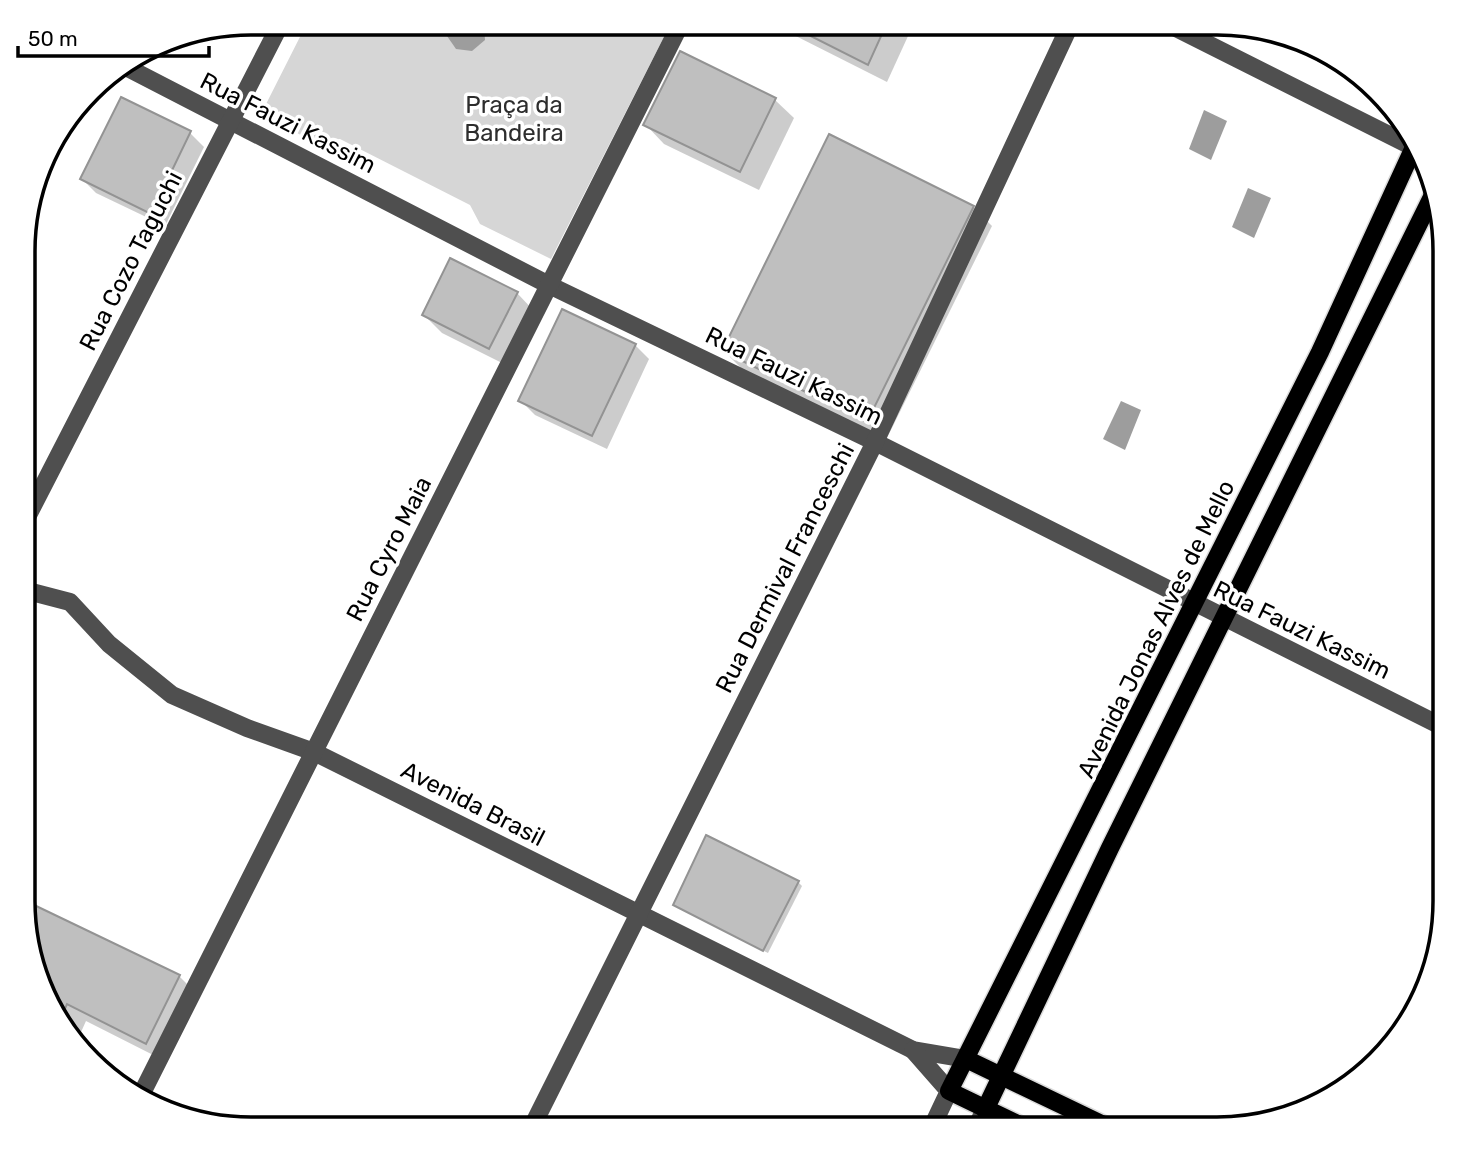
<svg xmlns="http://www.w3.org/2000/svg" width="1468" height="1152" viewBox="0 0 1468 1152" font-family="Rubik,sans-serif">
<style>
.green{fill:#d6d6d6}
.water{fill:#9d9d9d}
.shadow{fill:#0003}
.building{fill:#bfbfbf;stroke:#939393;stroke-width:2}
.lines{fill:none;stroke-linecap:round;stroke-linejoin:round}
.major-casing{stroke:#dbdbdb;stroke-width:21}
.minor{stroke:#4f4f4f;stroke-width:18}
.major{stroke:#000;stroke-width:18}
.labels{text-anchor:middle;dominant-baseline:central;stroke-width:7;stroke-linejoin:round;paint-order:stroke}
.park-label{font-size:24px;fill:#2d2d2d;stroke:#fff}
.street-label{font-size:24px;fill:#000;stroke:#fff}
.rim{fill:none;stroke:#000;stroke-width:3.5}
</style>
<rect width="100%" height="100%" fill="#fff"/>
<path class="green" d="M 307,23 L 671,23 L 551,259 L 480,224 L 470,205 L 340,139 L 314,142 L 261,114 Z"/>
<g class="water">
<path d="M 449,23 L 484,23 L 485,40 L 472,51 L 456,49 L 447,36 Z"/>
<path d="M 1204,110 L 1227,121 L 1211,160 L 1189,149 Z"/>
<path d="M 1248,188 L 1271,198 L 1254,238 L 1232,227 Z"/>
<path d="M 1121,401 L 1141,410 L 1125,450 L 1103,439 Z"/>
</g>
<g class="shadow">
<path d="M 770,23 L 914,23 L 887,82 Z"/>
<path d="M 681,54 L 775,100 L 794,118 L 759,190 L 664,144 L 646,125 Z"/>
<path d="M 190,133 L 204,147 L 165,226 L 96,193 L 82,179 Z"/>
<path d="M 973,207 L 992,226 L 886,440 L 742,369 L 724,351 Z"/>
<path d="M 517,293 L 535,312 L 508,366 L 442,333 L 424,315 Z"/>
<path d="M 635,345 L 649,359 L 607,449 L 535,415 L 521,401 Z"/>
<path d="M 798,882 L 802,886 L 768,953 L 675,905 Z"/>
<path d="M 25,922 L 179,976 L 198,995 L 165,1061 L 86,1021 L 77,1041 L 46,1001 Z"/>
</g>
<g class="building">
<path d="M 785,23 L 887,23 L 868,65 Z"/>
<path d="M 680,51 L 776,98 L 740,172 L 643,125 Z"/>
<path d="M 121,97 L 191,131 L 151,214 L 80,179 Z"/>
<path d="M 829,134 L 974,206 L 867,422 L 722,351 Z"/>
<path d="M 450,258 L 518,292 L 489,349 L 422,315 Z"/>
<path d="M 562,309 L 636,344 L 592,436 L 518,401 Z"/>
<path d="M 706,835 L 799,881 L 763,951 L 673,905 Z"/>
<path d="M 32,904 L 180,975 L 146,1044 L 67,1004 L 60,1020 L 46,1001 L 24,920 Z"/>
</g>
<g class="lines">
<g class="major-casing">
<g id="major">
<path d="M 966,1059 L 1112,1129"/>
<path d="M 985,1110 L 1110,848 L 1434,193"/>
<path d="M 1028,1129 L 949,1091 L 1320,352 L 1415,145"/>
</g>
</g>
<g class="minor">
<path d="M 1166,23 L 1417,149"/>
<path d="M 124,66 L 549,285 L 875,442 L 1445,728"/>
<path d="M 24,523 L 281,23"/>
<path d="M 24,590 L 70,602 L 109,644 L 172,695 L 247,728 L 314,752 L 913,1050 L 966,1059"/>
<path d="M 913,1050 L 949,1091 L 931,1129"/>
<path d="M 140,1097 L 681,23"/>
<path d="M 531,1129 L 875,442 L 1071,23"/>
<path d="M 975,1129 L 985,1110"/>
</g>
<use href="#major" class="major"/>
</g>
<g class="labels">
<g class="park-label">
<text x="514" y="105">Praça da<tspan x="514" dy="28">Bandeira</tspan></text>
</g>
<g class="street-label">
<text transform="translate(288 123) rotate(27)">Rua Fauzi Kassim</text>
<text transform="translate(131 261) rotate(-63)">Rua Cozo Taguchi</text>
<text transform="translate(794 376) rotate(26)">Rua Fauzi Kassim</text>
<text transform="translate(389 549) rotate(-63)">Rua Cyro Maia</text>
<text transform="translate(785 568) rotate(-63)">Rua Dermival Franceschi</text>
<text transform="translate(1156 629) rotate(-64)">Avenida Jonas Alves de Mello</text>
<text transform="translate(1302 630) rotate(26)">Rua Fauzi Kassim</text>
<text transform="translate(473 804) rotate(27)">Avenida Brasil</text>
</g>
</g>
<path d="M0 0H1468V1152H0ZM251 35H1217A216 216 0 0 1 1433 251V901A216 216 0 0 1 1217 1117H251A216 216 0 0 1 35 901V251A216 216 0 0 1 251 35Z" fill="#fff" fill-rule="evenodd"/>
<path class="rim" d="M251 35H1217A216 216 0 0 1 1433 251V901A216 216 0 0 1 1217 1117H251A216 216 0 0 1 35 901V251A216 216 0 0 1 251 35Z"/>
<path d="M18 46v10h191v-10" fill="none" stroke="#000000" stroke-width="3.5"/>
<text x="28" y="46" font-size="21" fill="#000000" stroke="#ffffff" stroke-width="5" paint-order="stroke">50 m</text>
</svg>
